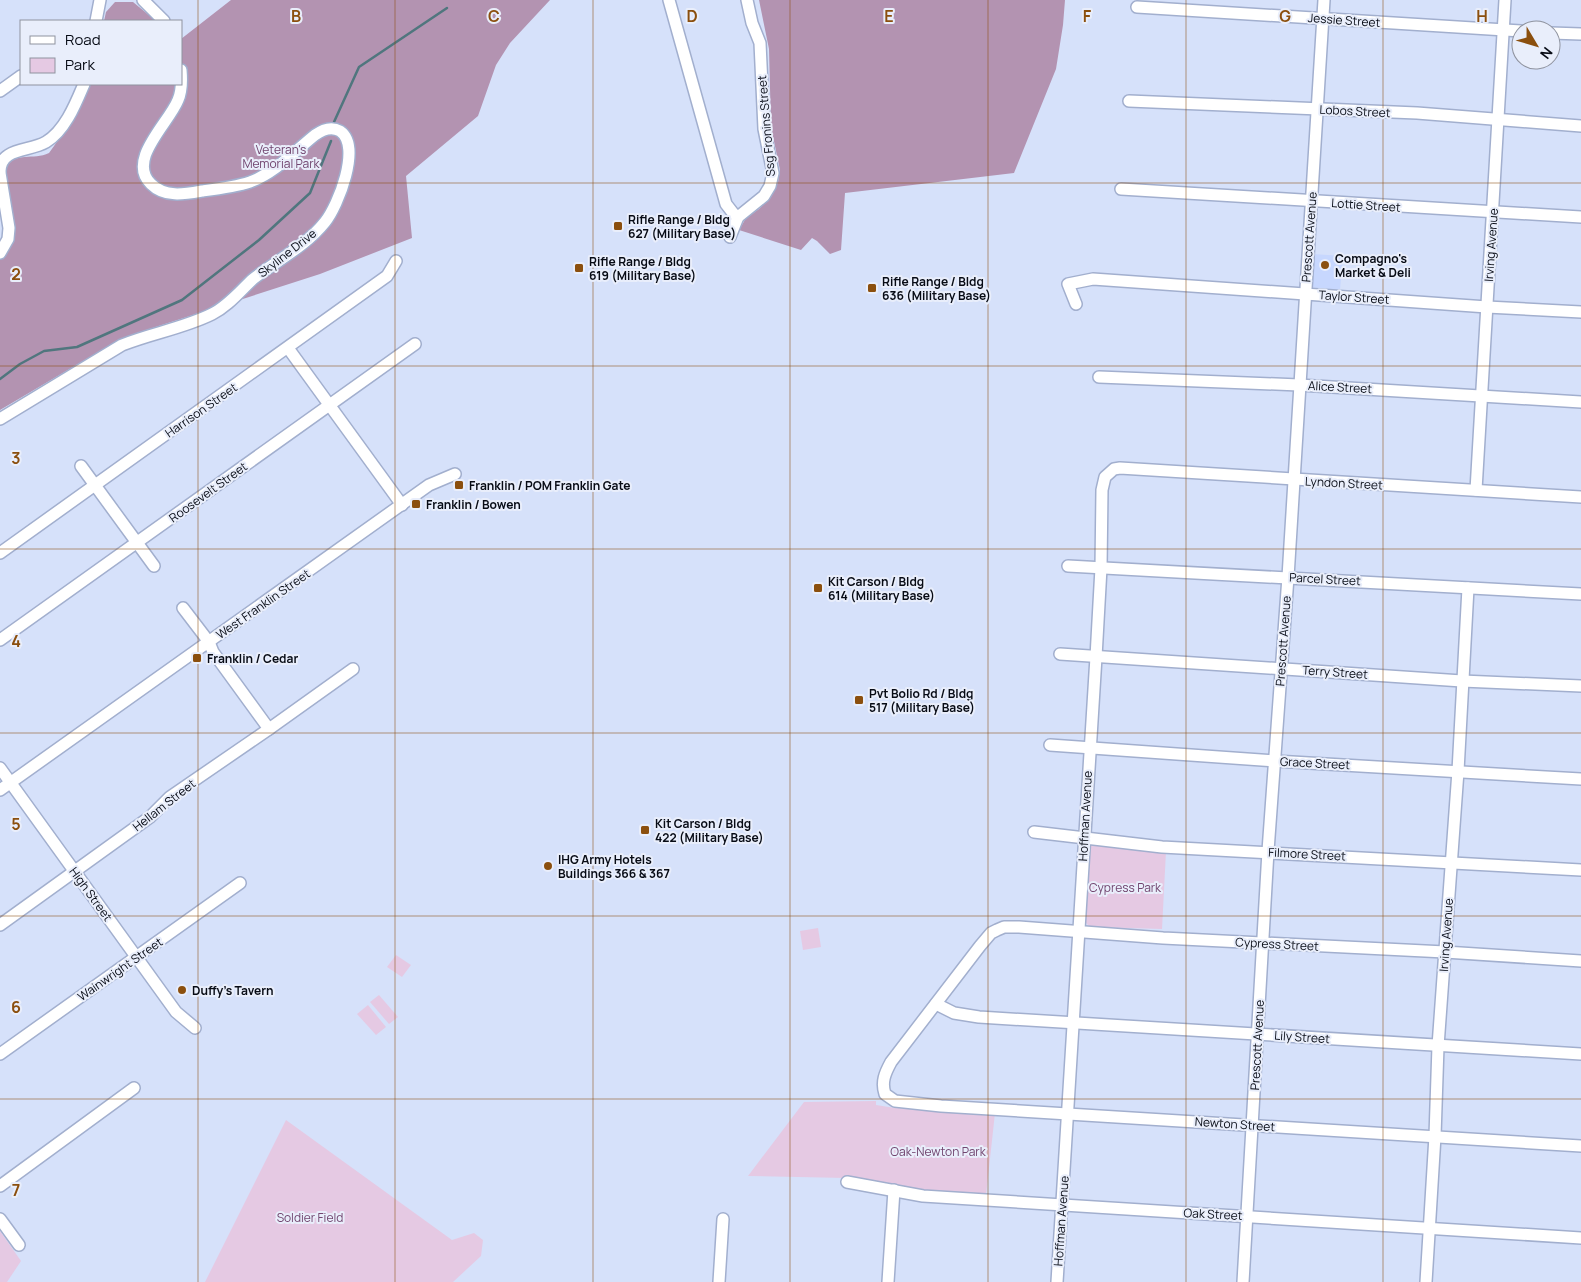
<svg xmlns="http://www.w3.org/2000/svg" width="1581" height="1282" viewBox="0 0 1581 1282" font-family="Manrope,sans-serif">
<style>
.built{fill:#c7d7fe}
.green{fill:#e5c9e3}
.forest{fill:#b393b1}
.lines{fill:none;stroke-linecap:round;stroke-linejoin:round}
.stream{stroke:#50767e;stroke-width:2.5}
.minor-casing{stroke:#a2afce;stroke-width:14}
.minor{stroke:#fff;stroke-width:11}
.grid{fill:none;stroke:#8b4f0e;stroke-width:1;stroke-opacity:0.55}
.poi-dot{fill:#8b4f0e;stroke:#e9eefb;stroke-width:2}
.labels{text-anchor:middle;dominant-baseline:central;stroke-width:4;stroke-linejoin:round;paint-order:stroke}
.street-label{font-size:12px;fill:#070b15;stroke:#e9eefb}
.park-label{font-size:12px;fill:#71456f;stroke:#e9eefb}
.poi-label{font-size:12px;font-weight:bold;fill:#070b15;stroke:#e9eefb;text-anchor:start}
.grid-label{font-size:16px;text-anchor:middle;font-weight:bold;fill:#8b4f0e;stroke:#e9eefb;stroke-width:4;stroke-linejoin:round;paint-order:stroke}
</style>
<rect width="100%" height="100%" fill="#d6e1fa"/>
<path class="built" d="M 1312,254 L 1343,256 L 1340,290 L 1310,287 Z"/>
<g class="green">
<path d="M 1093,844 L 1166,851 L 1162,929 L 1092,927 L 1089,926 L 1085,922 L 1087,852 L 1089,847 Z"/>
<path d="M 818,928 L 821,947 L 803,950 L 800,931 Z"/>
<path d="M 396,955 L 411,965 L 402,977 L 387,967 Z"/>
<path d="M 379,995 L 398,1017 L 389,1024 L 370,1002 Z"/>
<path d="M 368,1005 L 386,1027 L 376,1035 L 357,1014 Z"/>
<path d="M 876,1101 L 876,1105 L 895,1108 L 995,1113 L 986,1195 L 924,1191 L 846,1178 L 748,1176 L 804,1102 Z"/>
<path d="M 286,1120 L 452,1240 L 474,1233 L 483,1240 L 481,1256 L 453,1282 L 205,1282 Z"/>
<path d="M 0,1231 L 21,1261 L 7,1282 L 0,1282 Z"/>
</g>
<g class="forest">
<path d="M 231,0 L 550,0 L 510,43 L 496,65 L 478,116 L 406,176 L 412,238 L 320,274 L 137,333 L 95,354 L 0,410 L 0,260 C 7,253 12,247 14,237 L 4,169 C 16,150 33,161 49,153 L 64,132 L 90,84 L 181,84 L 181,39 Z"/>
<path d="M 759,0 L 1065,0 L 1063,25 L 1056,69 L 1014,173 L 845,193 L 841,250 L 830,254 L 817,241 L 812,238 L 801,250 L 739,230 L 746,218 L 759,209 L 771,197 L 778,182 L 780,170 L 771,127 L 769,49 Z"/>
<path d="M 115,2 L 133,2 L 156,21 L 104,21 L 106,12 Z"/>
</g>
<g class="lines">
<g class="stream">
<path d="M 334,122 L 359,67 L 447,8"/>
<path d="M 0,379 L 20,364 L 44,351 L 77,347 L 182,300 L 259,240 L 310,193 L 331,141"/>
</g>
<g class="minor-casing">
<g id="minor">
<path d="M 143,0 L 164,21"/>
<path d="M 669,0 L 726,204 L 733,213 L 738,217"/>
<path d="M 1137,7 L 1521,31"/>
<path d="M 96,21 L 100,0"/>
<path d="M 1551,33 L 1581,34"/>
<path d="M 0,91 L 21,76"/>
<path d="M 1129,101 L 1417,113 L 1581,126"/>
<path d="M 0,171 C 1,147 29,152 46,142 C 65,131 76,103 84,84"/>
<path d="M 0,173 L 9,228 L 8,239 L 0,253"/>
<path d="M 1121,189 L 1581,217"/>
<path d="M 730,237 L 738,217 L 764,196 L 770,186 L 773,173 L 764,129 L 760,43 L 752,23 L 747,0"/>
<path d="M 1076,304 L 1068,284 L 1093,279 L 1487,307 L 1581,312"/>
<path d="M 288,348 L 402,505"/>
<path d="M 1099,377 L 1299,385 L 1581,402"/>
<path d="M 0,419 L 122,345 C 152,333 184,328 212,314 C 228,306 240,291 253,279 C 276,261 306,246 325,222 C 338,206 362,146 340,131 C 331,126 322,130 315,135 C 295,151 275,173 250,182 C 235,187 218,189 202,191 C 185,194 165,198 151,184 C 126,160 169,123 178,100 C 182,91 182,81 181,70"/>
<path d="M 81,466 L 154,566"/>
<path d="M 1476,490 L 1505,0"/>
<path d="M 0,553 L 387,276 L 396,261"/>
<path d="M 1068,566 L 1581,594"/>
<path d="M 183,608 L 209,642 L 213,652 L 269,729"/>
<path d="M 0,640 L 415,344"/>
<path d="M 1060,654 L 1462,681 L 1581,686"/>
<path d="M 1050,745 L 1275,761 L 1581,779"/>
<path d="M 0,768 L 176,1012 L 195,1028"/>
<path d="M 0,790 L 429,485 L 455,474"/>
<path d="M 1034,832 L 1162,847 L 1581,870"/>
<path d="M 0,925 L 150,817 L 170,797 L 269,729 L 353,669"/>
<path d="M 1581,961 L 1445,952 L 1163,938 L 1019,927 L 1004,927 L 997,930 L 991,933 L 980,946 L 891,1062 C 885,1073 881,1082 885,1094 L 895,1101 L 941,1106 L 1581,1146"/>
<path d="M 936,1004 L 954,1013 L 979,1017 L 1581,1054"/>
<path d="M 0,1054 L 240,883"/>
<path d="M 847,1182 L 923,1196 L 1581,1238"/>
<path d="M 0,1186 L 134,1088"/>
<path d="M 0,1219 L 19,1245"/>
<path d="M 719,1282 L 723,1219"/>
<path d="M 888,1282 L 894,1190"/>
<path d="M 1057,1282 L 1096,657 L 1101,568 L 1102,490 L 1105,477 L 1114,469 L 1120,468 L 1581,497"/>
<path d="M 1243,1282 L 1268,851 L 1288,577 L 1324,0"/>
<path d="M 1426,1282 L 1435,1136 L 1438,1046 L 1458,771 L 1468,588"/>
</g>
</g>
<use href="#minor" class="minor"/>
</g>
<path class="grid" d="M 198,0 L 198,1282M 395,0 L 395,1282M 593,0 L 593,1282M 790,0 L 790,1282M 988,0 L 988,1282M 1186,0 L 1186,1282M 1383,0 L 1383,1282M 0,183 L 1581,183M 0,366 L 1581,366M 0,549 L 1581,549M 0,733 L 1581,733M 0,916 L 1581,916M 0,1099 L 1581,1099"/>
<g class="poi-dot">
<rect x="613" y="221" width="10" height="10" rx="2.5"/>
<circle cx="1325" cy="265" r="5"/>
<rect x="574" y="263" width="10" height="10" rx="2.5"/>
<rect x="867" y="283" width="10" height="10" rx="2.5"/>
<rect x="454" y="480" width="10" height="10" rx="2.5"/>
<rect x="411" y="499" width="10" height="10" rx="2.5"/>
<rect x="813" y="583" width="10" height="10" rx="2.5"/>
<rect x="192" y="653" width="10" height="10" rx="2.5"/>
<rect x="854" y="695" width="10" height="10" rx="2.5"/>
<rect x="640" y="825" width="10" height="10" rx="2.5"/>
<circle cx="548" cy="866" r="5"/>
<circle cx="182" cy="990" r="5"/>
</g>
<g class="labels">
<g class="street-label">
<text transform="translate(1344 20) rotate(4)">Jessie Street</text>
<text transform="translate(1355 111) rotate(3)">Lobos Street</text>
<text transform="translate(766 126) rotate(-95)">Ssg Fronins Street</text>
<text transform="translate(1366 205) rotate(4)">Lottie Street</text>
<text transform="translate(1309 237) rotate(-86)">Prescott Avenue</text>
<text transform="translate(1491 245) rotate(-86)">Irving Avenue</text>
<text transform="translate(287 253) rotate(-38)">Skyline Drive</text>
<text transform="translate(1354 297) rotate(4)">Taylor Street</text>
<text transform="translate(1340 387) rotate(3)">Alice Street</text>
<text transform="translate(201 410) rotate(-35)">Harrison Street</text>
<text transform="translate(1344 483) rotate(3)">Lyndon Street</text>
<text transform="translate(208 492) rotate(-36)">Roosevelt Street</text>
<text transform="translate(1325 579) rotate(3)">Parcel Street</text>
<text transform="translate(263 604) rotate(-35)">West Franklin Street</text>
<text transform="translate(1283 641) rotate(-86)">Prescott Avenue</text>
<text transform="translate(1335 672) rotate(4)">Terry Street</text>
<text transform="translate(1315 763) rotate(3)">Grace Street</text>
<text transform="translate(164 805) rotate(-38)">Hellam Street</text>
<text transform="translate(1085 816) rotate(-87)">Hoffman Avenue</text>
<text transform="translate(1307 854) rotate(3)">Filmore Street</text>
<text transform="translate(91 894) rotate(54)">High Street</text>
<text transform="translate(1446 935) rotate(-86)">Irving Avenue</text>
<text transform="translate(1277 944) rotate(3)">Cypress Street</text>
<text transform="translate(120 969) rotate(-35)">Wainwright Street</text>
<text transform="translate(1302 1037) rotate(4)">Lily Street</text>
<text transform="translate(1257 1045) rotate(-87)">Prescott Avenue</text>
<text transform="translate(1235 1124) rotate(4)">Newton Street</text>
<text transform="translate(1213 1214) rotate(3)">Oak Street</text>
<text transform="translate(1061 1221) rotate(-86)">Hoffman Avenue</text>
</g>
<g class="park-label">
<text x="281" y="149">Veteran's<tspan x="281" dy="14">Memorial Park</tspan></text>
<text x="1125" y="887">Cypress Park</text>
<text x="938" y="1151">Oak-Newton Park</text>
<text x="310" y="1217">Soldier Field</text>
</g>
<g class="poi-label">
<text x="628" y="219">Rifle Range / Bldg<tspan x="628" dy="14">627 (Military Base)</tspan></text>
<text x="1335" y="258">Compagno's<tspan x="1335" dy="14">Market &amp; Deli</tspan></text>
<text x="589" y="261">Rifle Range / Bldg<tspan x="589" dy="14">619 (Military Base)</tspan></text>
<text x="882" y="281">Rifle Range / Bldg<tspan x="882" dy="14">636 (Military Base)</tspan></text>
<text x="469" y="485">Franklin / POM Franklin Gate</text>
<text x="426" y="504">Franklin / Bowen</text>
<text x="828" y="581">Kit Carson / Bldg<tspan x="828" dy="14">614 (Military Base)</tspan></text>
<text x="207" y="658">Franklin / Cedar</text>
<text x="869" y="693">Pvt Bolio Rd / Bldg<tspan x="869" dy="14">517 (Military Base)</tspan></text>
<text x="655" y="823">Kit Carson / Bldg<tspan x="655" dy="14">422 (Military Base)</tspan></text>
<text x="558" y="859">IHG Army Hotels<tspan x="558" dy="14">Buildings 366 &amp; 367</tspan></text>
<text x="192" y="990">Duffy's Tavern</text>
</g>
</g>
<g class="grid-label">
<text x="296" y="22">B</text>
<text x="494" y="22">C</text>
<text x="692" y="22">D</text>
<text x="889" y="22">E</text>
<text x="1087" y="22">F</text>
<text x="1285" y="22">G</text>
<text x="1482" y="22">H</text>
<text x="16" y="280">2</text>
<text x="16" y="464">3</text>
<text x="16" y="647">4</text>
<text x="16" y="830">5</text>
<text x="16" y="1013">6</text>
<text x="16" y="1196">7</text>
</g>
<rect x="20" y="20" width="162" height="65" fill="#e9eefb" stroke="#8f939f"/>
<rect x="30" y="36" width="25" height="8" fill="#ffffff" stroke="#8f939f"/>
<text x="65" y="45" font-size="15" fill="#070b15">Road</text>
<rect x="30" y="58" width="25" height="15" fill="#e5c9e3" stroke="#8f939f"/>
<text x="65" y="70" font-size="15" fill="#070b15">Park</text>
<g transform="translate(1536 45) rotate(128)"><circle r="24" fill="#e9eefb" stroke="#8f939f"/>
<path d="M0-4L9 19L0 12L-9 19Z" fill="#8b4f0e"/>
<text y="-8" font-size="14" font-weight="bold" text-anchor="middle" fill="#070b15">N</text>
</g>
</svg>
